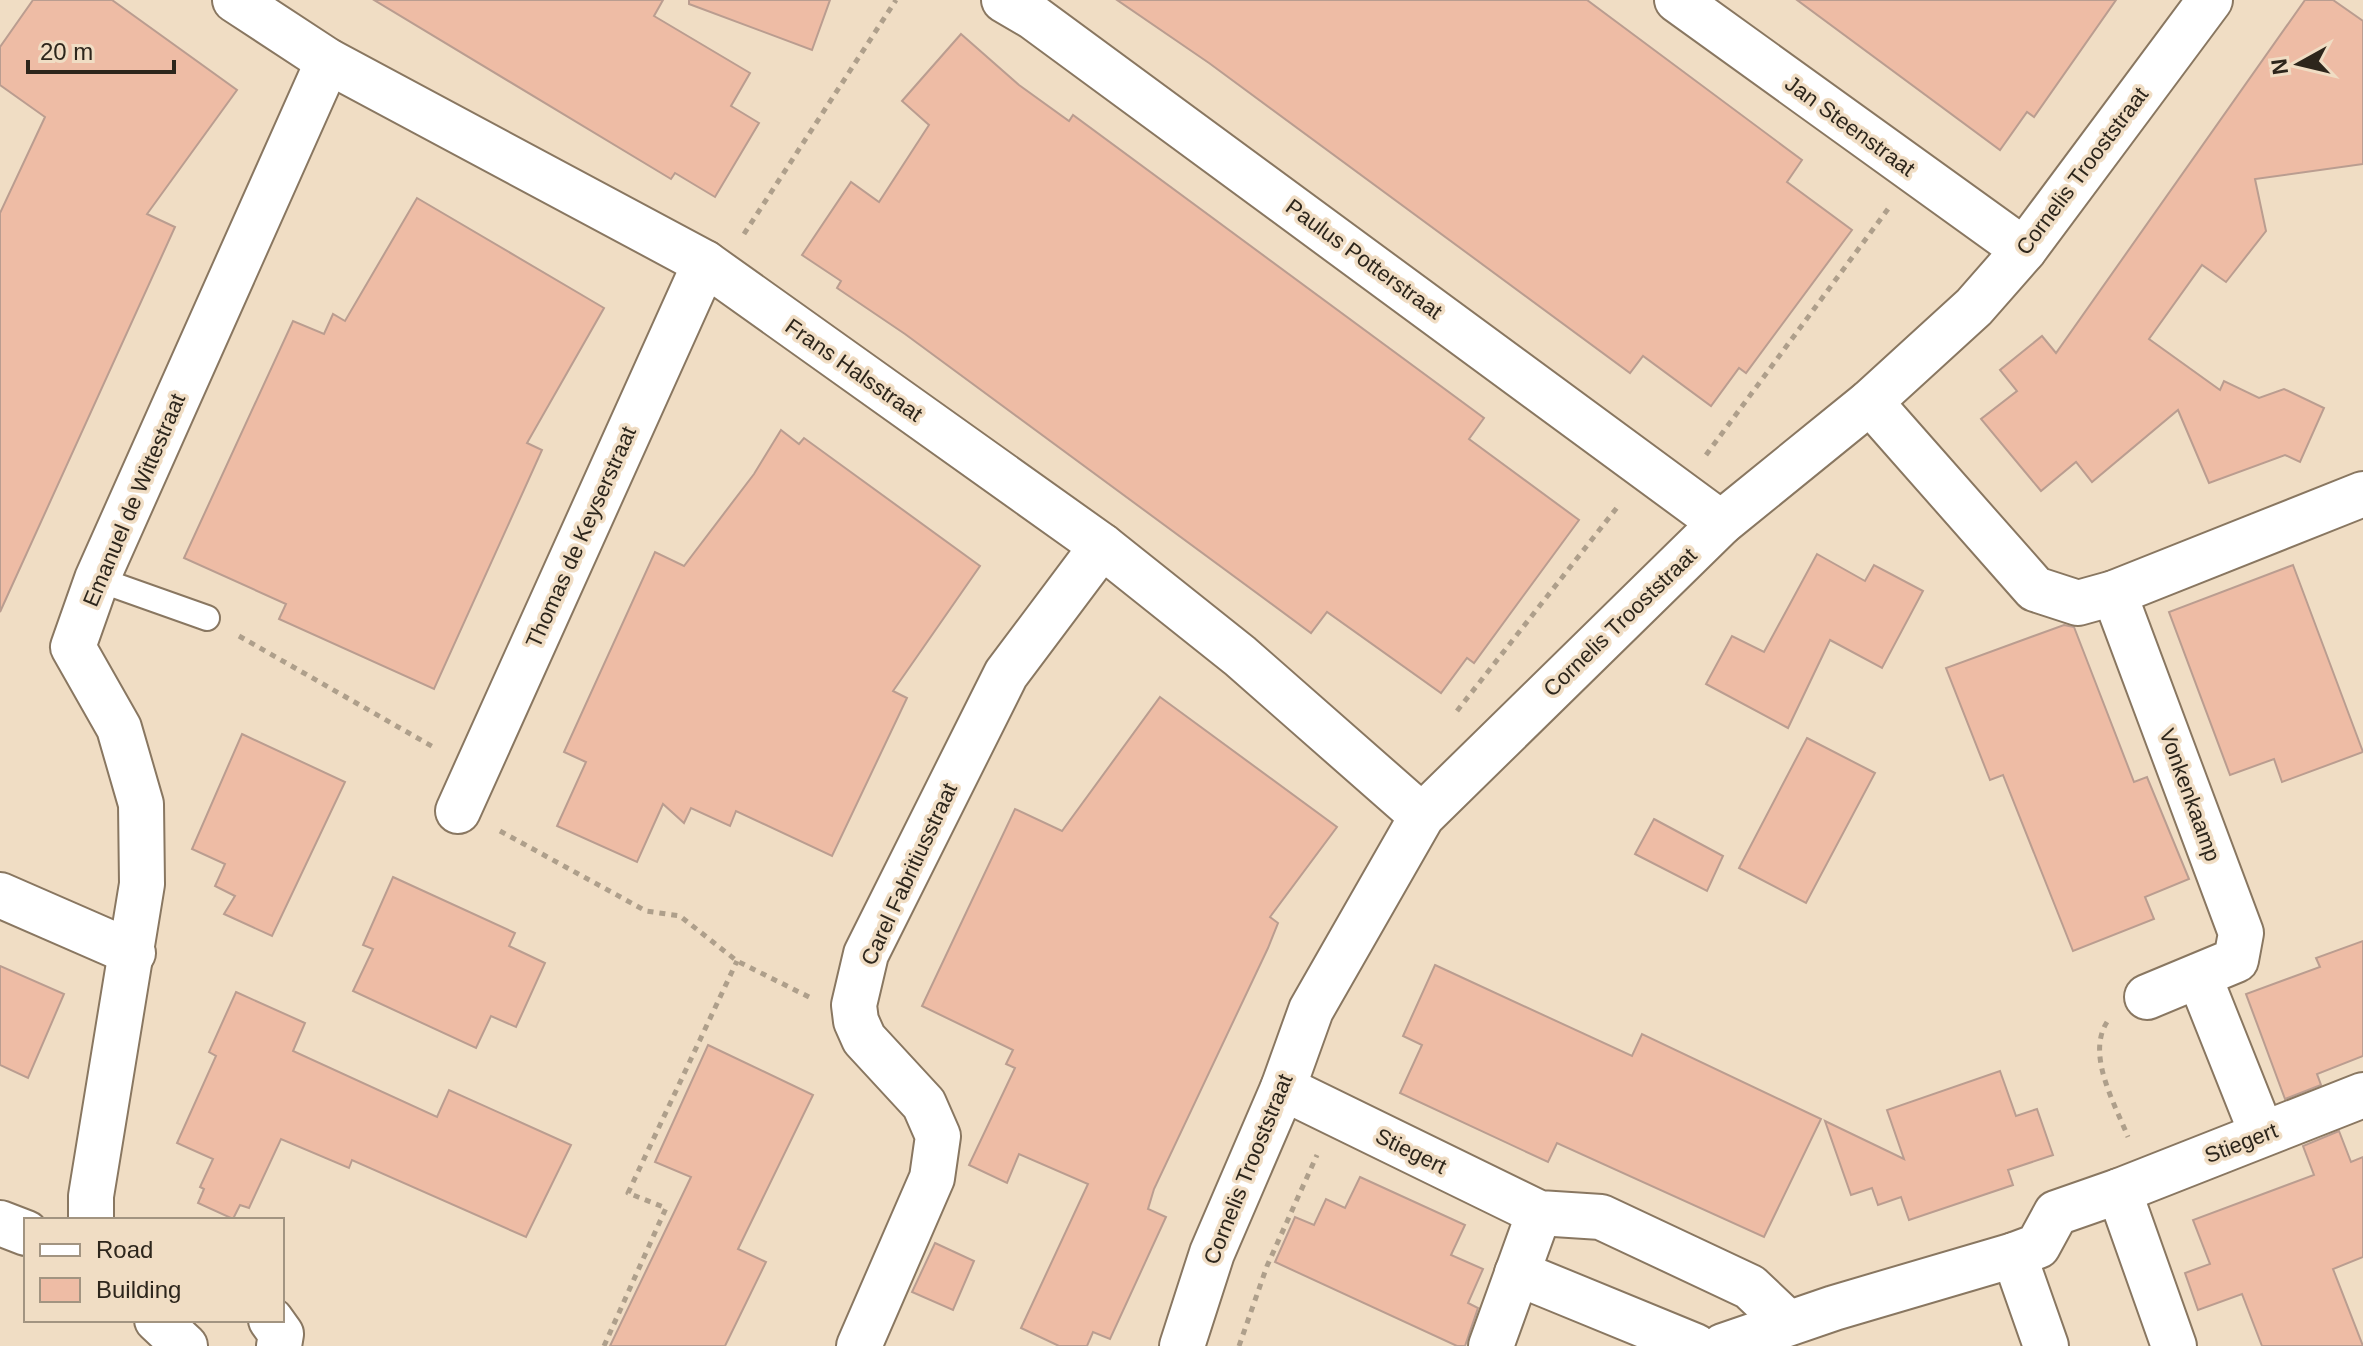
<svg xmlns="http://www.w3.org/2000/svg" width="2363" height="1346" viewBox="0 0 2363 1346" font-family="Arial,sans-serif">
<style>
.building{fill:#eebca5;stroke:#ba9d90;stroke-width:2}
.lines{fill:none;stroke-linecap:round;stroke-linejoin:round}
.lane-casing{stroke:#897761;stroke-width:28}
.street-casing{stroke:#897761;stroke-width:48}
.path{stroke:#ae9f8b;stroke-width:5;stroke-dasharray:6 6;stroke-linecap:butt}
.lane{stroke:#fff;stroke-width:24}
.street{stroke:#fff;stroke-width:44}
.labels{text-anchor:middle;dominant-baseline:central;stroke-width:7;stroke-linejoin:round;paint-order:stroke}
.street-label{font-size:22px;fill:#2d261c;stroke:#f0ddc4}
</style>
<rect width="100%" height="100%" fill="#f0ddc4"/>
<g class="building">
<path d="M 33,0 L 112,0 L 237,90 L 147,214 L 175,227 L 0,612 L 0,213 L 45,117 L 0,85 L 0,47 Z"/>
<path d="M 374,0 L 663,0 L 654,16 L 750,73 L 731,106 L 759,123 L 715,197 L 675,173 L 671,179 Z"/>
<path d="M 689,0 L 830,0 L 812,50 L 689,4 Z"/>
<path d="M 1117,0 L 1587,0 L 1802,160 L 1787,182 L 1852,230 L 1746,373 L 1739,368 L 1711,406 L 1643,356 L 1630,373 L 1209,63 Z"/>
<path d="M 1797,0 L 2116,0 L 2034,117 L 2027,112 L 2000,150 Z"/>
<path d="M 2305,0 L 2333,0 L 2363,21 L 2363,164 L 2255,179 L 2266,231 L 2226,282 L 2202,265 L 2149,339 L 2220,390 L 2224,381 L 2259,398 L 2284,389 L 2324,408 L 2300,462 L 2285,455 L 2209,483 L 2178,410 L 2092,482 L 2076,462 L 2041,491 L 1981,419 L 2017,391 L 2000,370 L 2042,336 L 2056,353 Z"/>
<path d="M 961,34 L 1019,85 L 1069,121 L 1073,115 L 1484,418 L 1469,439 L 1579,520 L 1474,663 L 1467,658 L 1441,693 L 1327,612 L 1311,633 L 905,334 L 837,288 L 841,281 L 802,255 L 851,182 L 879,202 L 929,125 L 902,101 Z"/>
<path d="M 417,198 L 604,308 L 527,443 L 542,450 L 434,689 L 279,619 L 286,604 L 184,558 L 293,321 L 324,334 L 333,314 L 345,321 Z"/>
<path d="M 781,430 L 799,444 L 804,438 L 980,566 L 893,691 L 907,698 L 832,856 L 736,811 L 730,826 L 691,808 L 684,823 L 663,804 L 637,862 L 557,826 L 586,762 L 564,752 L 655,552 L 684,566 L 754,474 Z"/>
<path d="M 1817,554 L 1865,581 L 1874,565 L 1923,591 L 1882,668 L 1830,640 L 1788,728 L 1706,684 L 1732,636 L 1764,652 Z"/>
<path d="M 2293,565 L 2363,752 L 2282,782 L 2274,759 L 2230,775 L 2169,612 Z"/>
<path d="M 2064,625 L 2074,627 L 2134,782 L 2147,777 L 2189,879 L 2145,897 L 2154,919 L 2073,951 L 2003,775 L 1990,780 L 1946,668 Z"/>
<path d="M 1160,697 L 1337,827 L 1270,917 L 1278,923 L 1268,948 L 1154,1189 L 1148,1209 L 1166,1217 L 1110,1339 L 1093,1332 L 1087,1346 L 1059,1346 L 1021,1328 L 1088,1184 L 1019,1154 L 1007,1183 L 969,1165 L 1015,1068 L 1006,1064 L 1013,1050 L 922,1006 L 1015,809 L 1062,831 Z"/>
<path d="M 242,734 L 345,782 L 272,936 L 224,914 L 235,896 L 215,886 L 225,864 L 192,849 Z"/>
<path d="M 1807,738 L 1875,773 L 1806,903 L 1739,868 Z"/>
<path d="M 1654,819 L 1723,856 L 1707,891 L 1635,854 Z"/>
<path d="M 393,877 L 515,933 L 509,946 L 545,963 L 516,1027 L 491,1016 L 476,1048 L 353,991 L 373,949 L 363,945 Z"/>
<path d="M 2363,941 L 2363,1056 L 2317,1074 L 2321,1085 L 2285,1099 L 2246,994 L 2320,967 L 2316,958 Z"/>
<path d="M 1435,965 L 1632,1056 L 1642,1034 L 1821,1119 L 1764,1237 L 1557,1143 L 1548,1162 L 1400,1093 L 1422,1045 L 1403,1036 Z"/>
<path d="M 0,966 L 64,994 L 28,1078 L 0,1065 Z"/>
<path d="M 236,992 L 305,1023 L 293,1051 L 437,1117 L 449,1090 L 571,1145 L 526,1237 L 352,1160 L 349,1168 L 281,1139 L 249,1208 L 240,1205 L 233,1219 L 198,1203 L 204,1189 L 200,1187 L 213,1159 L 177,1143 L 216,1056 L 209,1052 Z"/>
<path d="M 708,1045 L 813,1095 L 738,1249 L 766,1262 L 725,1346 L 610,1346 L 691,1177 L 655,1162 Z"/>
<path d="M 2000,1071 L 2016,1116 L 2037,1109 L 2053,1155 L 2008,1170 L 2013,1185 L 1909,1220 L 1901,1197 L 1878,1205 L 1872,1188 L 1851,1195 L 1825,1121 L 1904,1159 L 1887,1110 Z"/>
<path d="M 2339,1131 L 2351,1162 L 2363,1157 L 2363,1257 L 2333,1269 L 2363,1346 L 2262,1346 L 2242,1294 L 2198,1310 L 2185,1273 L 2210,1264 L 2193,1220 L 2314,1175 L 2303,1146 Z"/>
<path d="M 1360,1177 L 1465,1225 L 1451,1255 L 1483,1269 L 1468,1303 L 1478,1308 L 1465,1346 L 1457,1346 L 1275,1262 L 1295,1217 L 1314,1225 L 1326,1199 L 1345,1208 Z"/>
<path d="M 935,1243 L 974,1261 L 953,1310 L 912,1292 Z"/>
</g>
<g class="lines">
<g class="lane-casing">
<path id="lane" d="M 97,579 L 207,618"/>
</g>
<g class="street-casing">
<g id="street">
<path d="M 235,0 L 328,61 L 705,263 L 1102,546 L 1240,656 L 1422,816"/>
<path d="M 1004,0 L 1033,17 L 1721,523"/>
<path d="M 1677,0 L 2024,250"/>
<path d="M 1870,402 L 2035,589 L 2078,603 L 2114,593 L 2363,494"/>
<path d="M 2114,593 L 2241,933 L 2236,960 L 2147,997"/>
<path d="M 458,811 L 705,263"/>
<path d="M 0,895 L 133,953"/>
<path d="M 2199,976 L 2262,1134"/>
<path d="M 1283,1088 L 1539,1213 L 1601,1217 L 1750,1287 L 1788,1323"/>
<path d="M 2119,1191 L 2363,1095"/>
<path d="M 91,1220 L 91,1196 L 142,884 L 141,804 L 119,728 L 73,647 L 97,579 L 328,61"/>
<path d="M 0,1223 L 26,1233"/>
<path d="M 2014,1255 L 2038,1246 L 2056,1213 L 2119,1191 L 2174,1346"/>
<path d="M 1517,1273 L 1695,1346"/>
<path d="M 157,1320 L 185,1346"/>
<path d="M 271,1320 L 281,1334 L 279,1346"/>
<path d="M 859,1346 L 932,1178 L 938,1136 L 924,1104 L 864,1039 L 856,1021 L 854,1005 L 866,954 L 1006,674 L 1102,546"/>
<path d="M 1182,1346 L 1212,1253 L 1283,1088 L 1311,1010 L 1422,816 L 1721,523 L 1870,402 L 1974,307 L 2024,250 L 2210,0"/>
<path d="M 1491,1346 L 1539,1213"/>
<path d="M 1723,1346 L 1834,1308 L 2014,1255 L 2046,1346"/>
</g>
</g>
<g class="path">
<path d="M 744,234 L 896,0"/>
<path d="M 1706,455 L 1888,209"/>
<path d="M 239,636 L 435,748"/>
<path d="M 1457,711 L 1619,505"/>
<path d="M 500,831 L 646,911 L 680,916 L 737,961 L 809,997"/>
<path d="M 2107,1022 C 2086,1055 2115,1104 2128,1137"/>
<path d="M 604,1346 L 666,1208 L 628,1193 L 737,961"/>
<path d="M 1239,1346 L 1267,1266 L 1317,1155"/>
</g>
<use href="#lane" class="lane"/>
<use href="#street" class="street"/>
</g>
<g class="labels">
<g class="street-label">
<text transform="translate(1850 126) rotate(36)">Jan Steenstraat</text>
<text transform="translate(2082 171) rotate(-53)">Cornelis Trooststraat</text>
<text transform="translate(1364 259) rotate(36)">Paulus Potterstraat</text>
<text transform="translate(854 370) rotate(35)">Frans Halsstraat</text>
<text transform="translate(134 500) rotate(-67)">Emanuel de Wittestraat</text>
<text transform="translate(581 537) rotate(-66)">Thomas de Keyserstraat</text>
<text transform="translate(1620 622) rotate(-44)">Cornelis Trooststraat</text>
<text transform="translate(2190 795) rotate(70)">Vonkenkaamp</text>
<text transform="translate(909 874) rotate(-65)">Carel Fabritiusstraat</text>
<text transform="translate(2241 1143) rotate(-21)">Stiegert</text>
<text transform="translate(1411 1151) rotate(26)">Stiegert</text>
<text transform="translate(1248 1169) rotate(-68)">Cornelis Trooststraat</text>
</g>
</g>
<rect x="24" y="1218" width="260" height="104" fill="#f0ddc4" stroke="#a29481" stroke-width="2"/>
<rect x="40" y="1244" width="40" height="12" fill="#ffffff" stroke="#a29481" stroke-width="2"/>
<text x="96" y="1258" font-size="24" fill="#2d261c">Road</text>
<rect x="40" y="1278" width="40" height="24" fill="#eebca5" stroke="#a29481" stroke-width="2"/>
<text x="96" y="1298" font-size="24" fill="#2d261c">Building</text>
<g transform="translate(2299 64) rotate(262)" stroke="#f0ddc4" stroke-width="6" paint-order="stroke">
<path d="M0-6L14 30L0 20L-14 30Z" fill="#2d261c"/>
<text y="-12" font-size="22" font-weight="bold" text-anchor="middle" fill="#2d261c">N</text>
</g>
<path d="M28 60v12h146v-12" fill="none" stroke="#2d261c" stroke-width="4"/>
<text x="40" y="60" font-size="24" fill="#2d261c" stroke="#f0ddc4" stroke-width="6" paint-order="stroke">20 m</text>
</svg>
